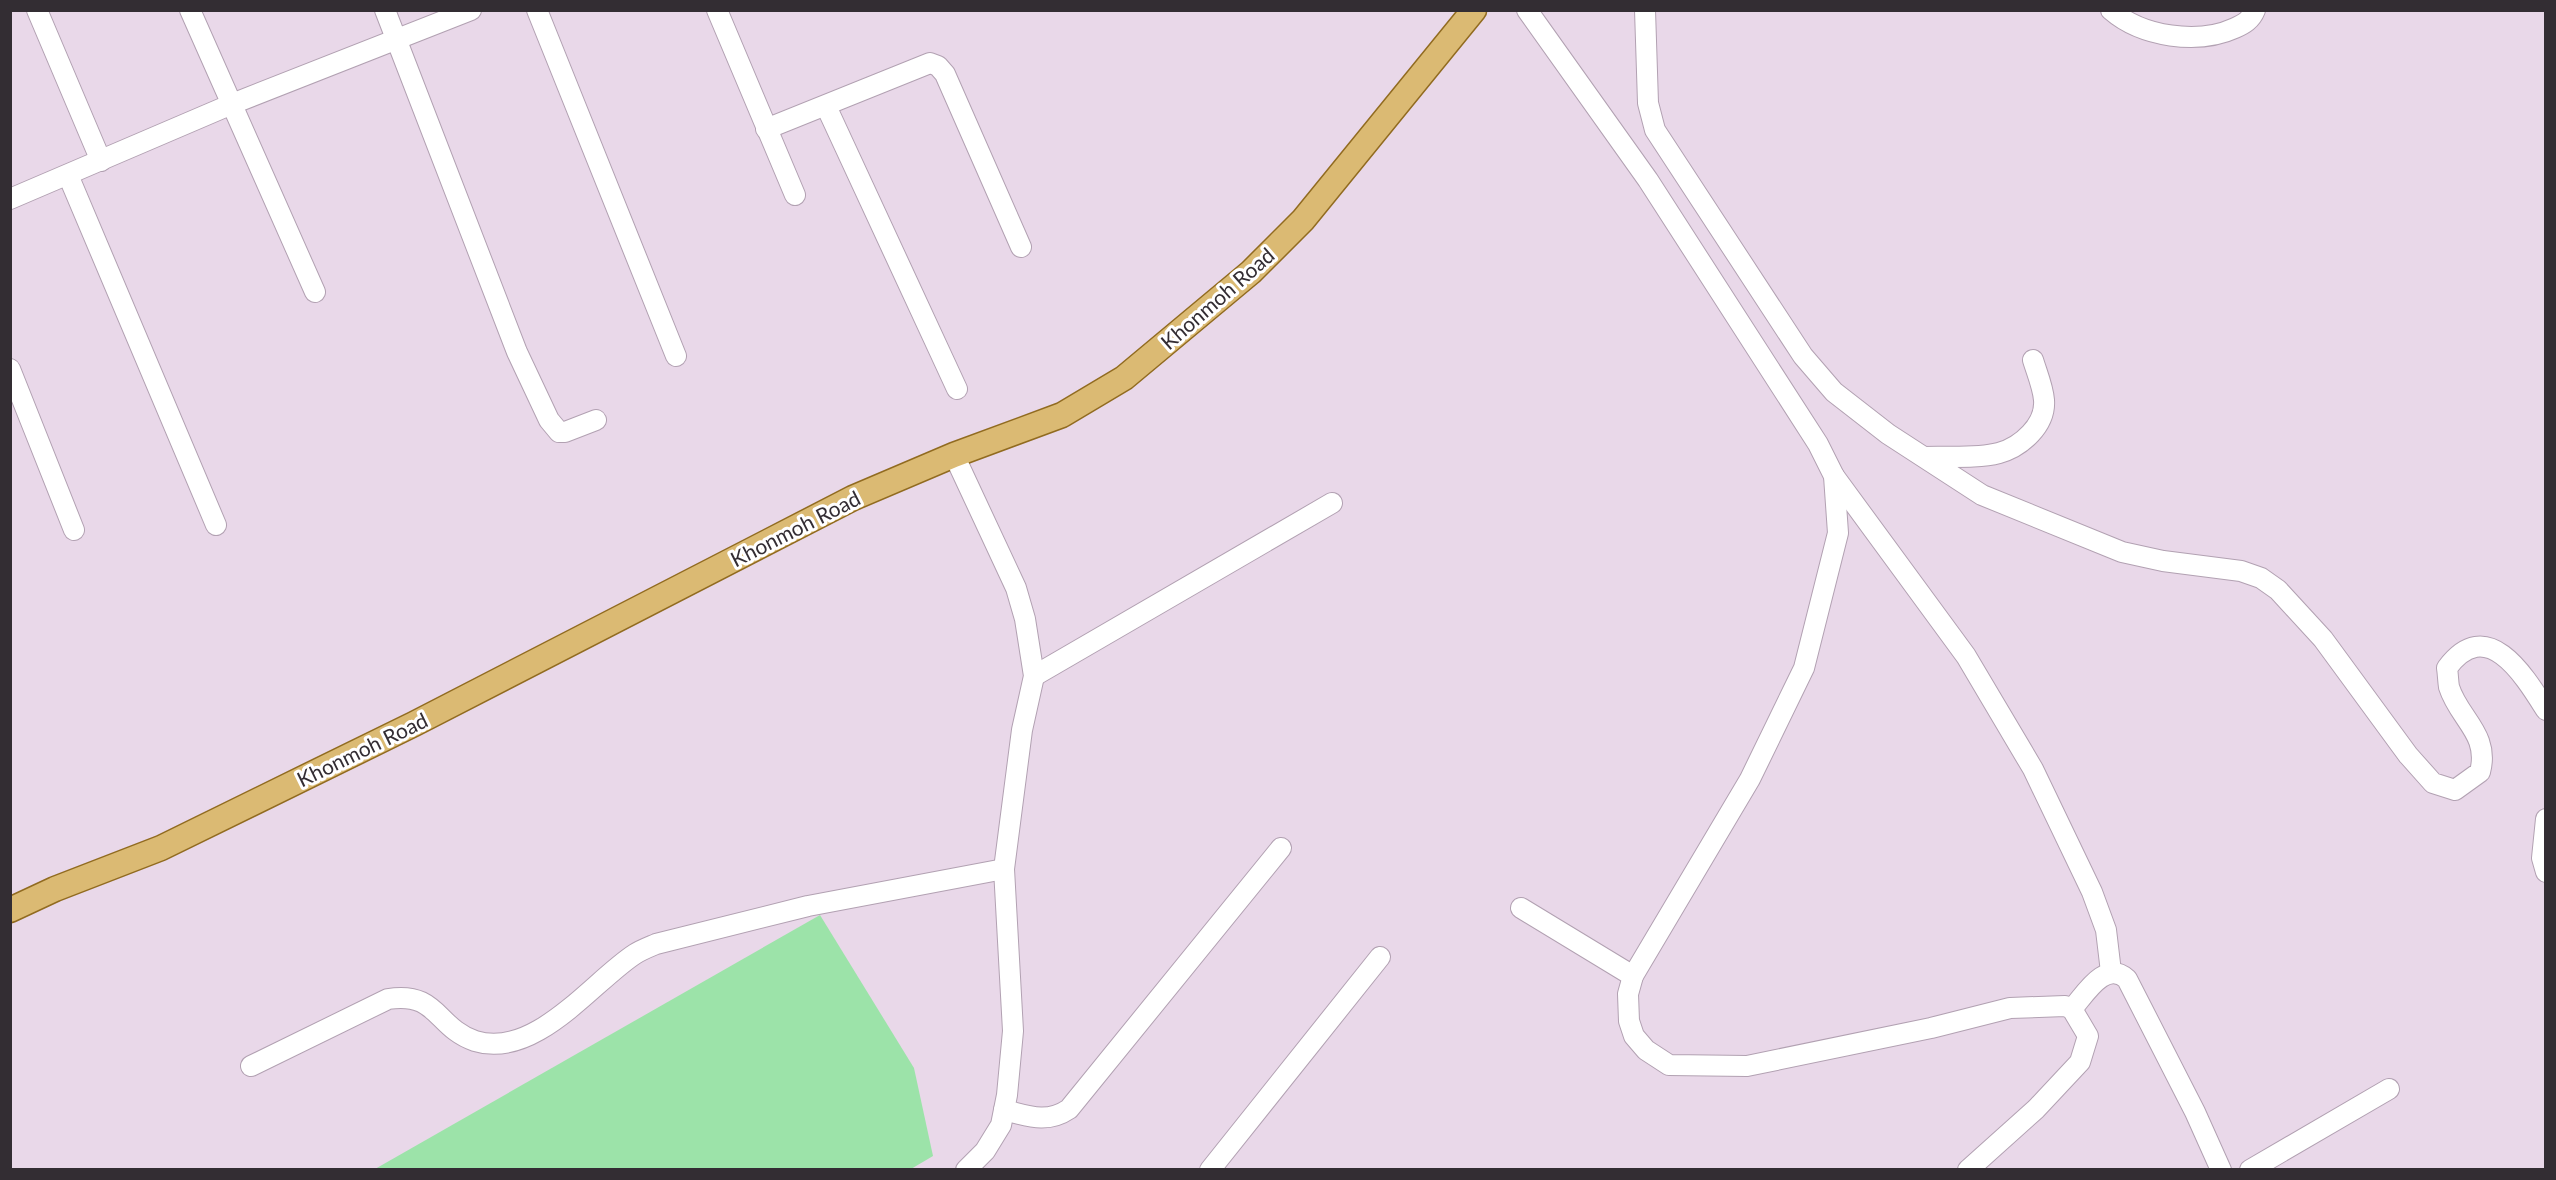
<svg xmlns="http://www.w3.org/2000/svg" width="2556" height="1180" viewBox="0 0 2556 1180" font-family="Lato,sans-serif">
<style>
.green{fill:#9ce3a9}
.lines{fill:none;stroke-linecap:round;stroke-linejoin:round}
.minor-casing{stroke:#b2a1b2;stroke-width:22}
.major-casing{stroke:#916b20;stroke-width:27}
.minor{stroke:#fff;stroke-width:20}
.major{stroke:#dbba73;stroke-width:24}
.labels{text-anchor:middle;dominant-baseline:central;stroke-width:6;stroke-linejoin:round;paint-order:stroke}
.street-label{font-size:21px;fill:#332d33;stroke:#fff}
</style>
<rect width="100%" height="100%" fill="#e9d8e9"/>
<path class="green" d="M 820,915 L 914,1068 L 933,1156 L 911,1169 L 375,1169 Z"/>
<g class="lines">
<g class="minor-casing">
<g id="minor">
<path d="M 37,10 L 101,161"/>
<path d="M 190,10 L 315,292"/>
<path d="M 385,10 L 517,352 L 549,420 L 559,432 L 565,432 L 596,420"/>
<path d="M 537,10 L 676,356"/>
<path d="M 717,10 L 795,195"/>
<path d="M 1527,10 L 1648,180 L 1818,444 L 1834,476 L 1838,533 L 1804,668 L 1750,779 L 1633,976 L 1628,994 L 1629,1021 L 1634,1036 L 1646,1050 L 1669,1065 L 1747,1066 L 1931,1028 L 2010,1008 L 2065,1006 L 2072,1009 L 2088,1036 L 2080,1062 L 2036,1109 L 1968,1170"/>
<path d="M 1645,10 L 1648,103 L 1655,130 L 1803,356 L 1834,392 L 1888,434 L 1982,495 L 2122,552 L 2163,561 L 2241,571 L 2261,578 L 2278,590 L 2323,639 L 2408,755 L 2433,783 L 2455,790 L 2480,772 C 2490,734 2459,719 2449,687 C 2448,681 2448,674 2447,668 C 2487,614 2524,675 2546,710"/>
<path d="M 2111,10 C 2142,37 2198,45 2235,28 C 2244,24 2251,20 2255,10"/>
<path d="M 826,106 L 957,389"/>
<path d="M 766,129 L 930,63 L 938,66 L 945,74 L 1021,247"/>
<path d="M 68,175 L 216,525"/>
<path d="M 10,199 L 232,104 L 471,10"/>
<path d="M 10,369 L 74,530"/>
<path d="M 954,455 L 1016,588 L 1025,619 L 1034,676 L 1022,730 L 1004,869 L 1013,1031 L 1007,1095 L 1001,1125 L 985,1151 L 966,1170"/>
<path d="M 1924,457 C 1947,456 1976,459 1999,453 C 2021,447 2046,425 2044,400 C 2043,387 2037,373 2033,360"/>
<path d="M 1834,476 L 1966,656 L 2033,769 L 2092,892 L 2106,930 L 2111,972"/>
<path d="M 1034,676 L 1332,503"/>
<path d="M 2546,819 L 2542,858 L 2546,872"/>
<path d="M 1521,908 L 1633,976"/>
<path d="M 2072,1009 C 2086,993 2105,960 2127,979 L 2195,1112 L 2221,1170"/>
<path d="M 251,1066 L 388,999 C 438,991 436,1028 475,1041 C 535,1060 593,981 635,954 C 641,950 649,947 656,944 L 808,906 L 1004,869"/>
<path d="M 1004,1110 C 1028,1116 1047,1124 1069,1109 L 1281,848"/>
<path d="M 1210,1170 L 1380,957"/>
<path d="M 2250,1170 L 2389,1089"/>
</g>
</g>
<g class="major-casing">
<path id="major" d="M 10,910 L 55,889 L 161,848 L 414,724 L 853,498 L 954,455 L 1062,415 L 1124,378 L 1251,272 L 1303,220 L 1474,10"/>
</g>
<use href="#minor" class="minor"/>
<use href="#major" class="major"/>
</g>
<g class="labels">
<g class="street-label">
<text transform="translate(1217 298) rotate(-41)">Khonmoh Road</text>
<text transform="translate(795 528) rotate(-27)">Khonmoh Road</text>
<text transform="translate(362 749) rotate(-26)">Khonmoh Road</text>
</g>
</g>
<rect width="2556" height="1180" fill="none" stroke="#332d33" stroke-width="24"/>
</svg>
